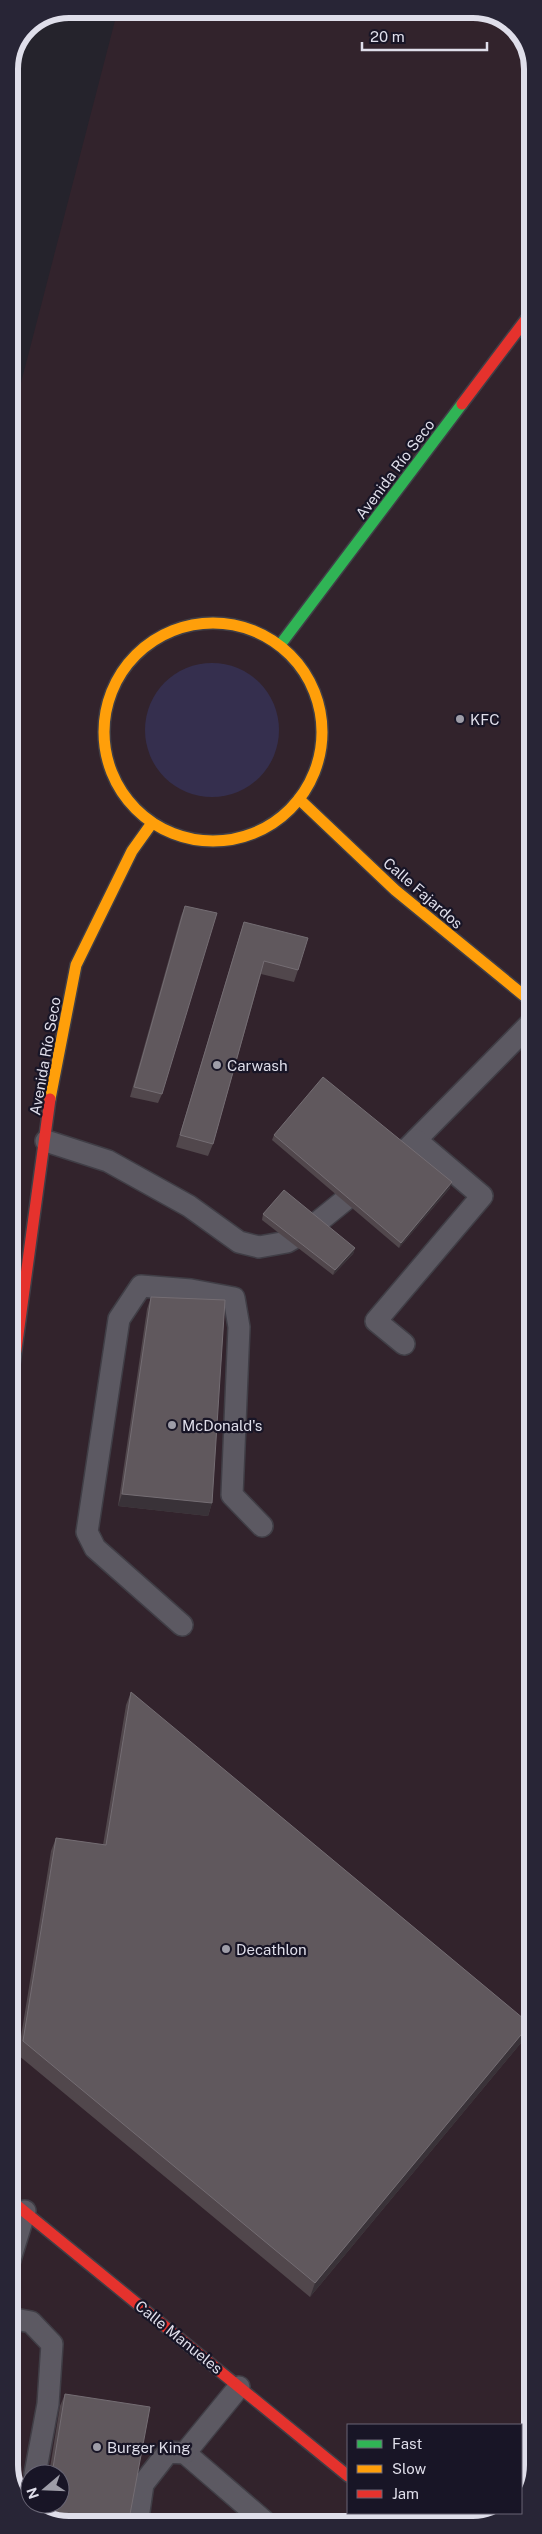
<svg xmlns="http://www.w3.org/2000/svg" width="542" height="2534" viewBox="0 0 542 2534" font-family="'Public Sans',sans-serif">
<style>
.industrial{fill:#32232c;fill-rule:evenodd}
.green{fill:#352f4e}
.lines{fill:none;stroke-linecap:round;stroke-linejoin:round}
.lane-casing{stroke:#403e46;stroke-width:24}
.street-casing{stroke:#403e46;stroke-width:30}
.fast-casing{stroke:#403e46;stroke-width:14}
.slow-casing{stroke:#403e46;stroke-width:14}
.jam-casing{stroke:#403e46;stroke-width:14}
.lane{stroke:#5c5962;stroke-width:21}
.street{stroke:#5c5962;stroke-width:28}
.fast{stroke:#30b455;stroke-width:11}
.slow{stroke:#ff9f0a;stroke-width:11}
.jam{stroke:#e5322d;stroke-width:11}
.wall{fill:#51474c}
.shaded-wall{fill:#393238}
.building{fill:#60585d;stroke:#746d73}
.poi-dot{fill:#9e9da8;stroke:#181526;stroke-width:2}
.labels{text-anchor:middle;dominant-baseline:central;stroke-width:4.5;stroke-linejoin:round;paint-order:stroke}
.street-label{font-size:15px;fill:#dfdeea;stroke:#181526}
.poi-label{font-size:15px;fill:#dfdeea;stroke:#181526;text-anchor:start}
.rim{fill:none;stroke:#dfdeea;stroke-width:6}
</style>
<rect width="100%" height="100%" fill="#25232c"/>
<path class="industrial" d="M 118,9 L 481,9 L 516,26 L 533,60 L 533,2466 L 521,2499 L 521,2425 L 348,2425 L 348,2513 L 504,2513 L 482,2525 L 61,2525 L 26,2508 L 9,2474 L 9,429 ZM 30,2474 L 60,2474 L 60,2504 L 30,2504 Z"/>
<circle class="green" cx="212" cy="730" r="67"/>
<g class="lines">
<g class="lane-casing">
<g id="lane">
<path d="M 46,1141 L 108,1161 L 189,1206 L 239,1242 L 259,1247 L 287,1242 L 308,1230 L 403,1153 L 533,1021"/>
<path d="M 404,1344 L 376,1321 L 482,1196 L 416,1140"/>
<path d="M 182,1625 L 95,1548 L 87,1532 L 119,1319 L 141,1286 L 191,1290 L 234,1298 L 239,1327 L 232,1495 L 262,1526"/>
<path d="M 9,2263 L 25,2211"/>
<path d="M 9,2318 L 31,2322 L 52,2344 L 48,2404 L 35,2474"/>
<path d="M 239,2387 L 185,2453 L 264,2521 L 261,2525"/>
<path d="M 29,2509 L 30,2503"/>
<path d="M 137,2525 L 143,2484 L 168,2452 L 185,2453"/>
</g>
</g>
<g class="street-casing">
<path id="street" d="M 394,2513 L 408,2525"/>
</g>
<g class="fast-casing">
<path id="fast" d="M 280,645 L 462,404"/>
</g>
<g class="slow-casing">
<g id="slow">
<circle cx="213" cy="732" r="109"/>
<path d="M 299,799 L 395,890 L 533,1003"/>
<path d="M 50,1099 L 76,965 L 132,851 L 152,823"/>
</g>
</g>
<g class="jam-casing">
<g id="jam">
<path d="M 462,404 L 533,310"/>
<path d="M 9,1401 L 50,1099"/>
<path d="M 9,2199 L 348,2476"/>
</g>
</g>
<use href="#lane" class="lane"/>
<use href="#street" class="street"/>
<use href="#fast" class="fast"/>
<use href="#slow" class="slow"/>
<use href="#jam" class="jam"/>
</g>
<g class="wall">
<path d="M 185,906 L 162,1094 L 158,1103 L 130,1097 L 181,916 Z"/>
<path d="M 244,922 L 298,970 L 294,982 L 261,974 L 213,1144 L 208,1156 L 176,1147 L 240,934 Z"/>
<path d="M 274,1135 L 450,1188 L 399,1248 L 272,1140 Z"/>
<path d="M 263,1214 L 355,1248 L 353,1254 L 333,1275 L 262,1220 Z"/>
<path d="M 151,1297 L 212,1503 L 208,1516 L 118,1506 L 147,1309 Z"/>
<path d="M 131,1692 L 525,2038 L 310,2297 L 18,2055 L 51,1851 L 56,1838 L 103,1845 L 126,1705 Z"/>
<path d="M 65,2394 L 61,2525 L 43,2516 L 45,2504 L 60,2504 L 60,2474 L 49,2474 L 60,2406 Z"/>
</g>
<g class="shaded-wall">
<path d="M 452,1182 L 450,1188 L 399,1248 L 401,1243 Z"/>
<path d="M 355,1248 L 353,1254 L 333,1275 L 335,1270 Z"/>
<path d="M 122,1494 L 212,1503 L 208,1516 L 118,1506 Z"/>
<path d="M 530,2024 L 525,2038 L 310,2297 L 315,2283 Z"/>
</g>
<g class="building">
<path d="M 185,906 L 217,913 L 162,1094 L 134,1087 Z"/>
<path d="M 244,922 L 308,938 L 298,970 L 264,961 L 213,1144 L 180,1135 Z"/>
<path d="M 323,1077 L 452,1182 L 401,1243 L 274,1135 Z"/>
<path d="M 284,1190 L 355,1248 L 335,1270 L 263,1214 Z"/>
<path d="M 151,1297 L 225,1300 L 212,1503 L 122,1494 Z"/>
<path d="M 131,1692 L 530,2024 L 315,2283 L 23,2041 L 56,1838 L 106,1845 Z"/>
<path d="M 65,2394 L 150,2407 L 128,2525 L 61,2525 L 45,2517 L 47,2504 L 60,2504 L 60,2474 L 52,2474 Z"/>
</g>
<g class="poi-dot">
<circle cx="460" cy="719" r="5"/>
<circle cx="217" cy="1065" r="5"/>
<circle cx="172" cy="1425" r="5"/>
<circle cx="226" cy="1949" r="5"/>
<circle cx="97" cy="2447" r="5"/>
</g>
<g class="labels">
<g class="street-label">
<text transform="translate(395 469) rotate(-53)">Avenida Río Seco</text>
<text transform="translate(423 893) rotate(41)">Calle Fajardos</text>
<text transform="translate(45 1056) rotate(-80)">Avenida Río Seco</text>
<text transform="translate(179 2337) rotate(39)">Calle Manueles</text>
</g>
<g class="poi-label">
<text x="470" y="719">KFC</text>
<text x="227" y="1065">Carwash</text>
<text x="182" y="1425">McDonald's</text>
<text x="236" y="1949">Decathlon</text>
<text x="107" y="2447">Burger King</text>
</g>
</g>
<path d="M0 0H542V2534H0ZM69 18H473A51 51 0 0 1 524 69V2465A51 51 0 0 1 473 2516H69A51 51 0 0 1 18 2465V69A51 51 0 0 1 69 18Z" fill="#282536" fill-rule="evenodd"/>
<path class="rim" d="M69 18H473A51 51 0 0 1 524 69V2465A51 51 0 0 1 473 2516H69A51 51 0 0 1 18 2465V69A51 51 0 0 1 69 18Z"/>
<rect x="347" y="2424" width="175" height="90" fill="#181526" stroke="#686574"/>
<rect x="357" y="2440" width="25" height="8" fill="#30b455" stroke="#686574"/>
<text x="392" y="2449" font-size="15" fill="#dfdeea">Fast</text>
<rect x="357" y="2465" width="25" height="8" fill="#ff9f0a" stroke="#686574"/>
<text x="392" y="2474" font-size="15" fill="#dfdeea">Slow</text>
<rect x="357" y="2490" width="25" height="8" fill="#e5322d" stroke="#686574"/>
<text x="392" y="2499" font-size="15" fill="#dfdeea">Jam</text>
<g transform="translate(45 2489) rotate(251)"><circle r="24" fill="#181526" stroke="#686574"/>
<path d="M0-4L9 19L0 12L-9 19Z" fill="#9e9da8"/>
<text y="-8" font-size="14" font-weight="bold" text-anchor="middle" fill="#dfdeea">N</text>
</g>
<path d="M362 42v8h125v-8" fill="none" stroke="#dfdeea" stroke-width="2.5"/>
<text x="370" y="42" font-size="15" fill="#dfdeea" stroke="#181526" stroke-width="4" paint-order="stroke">20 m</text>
</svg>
